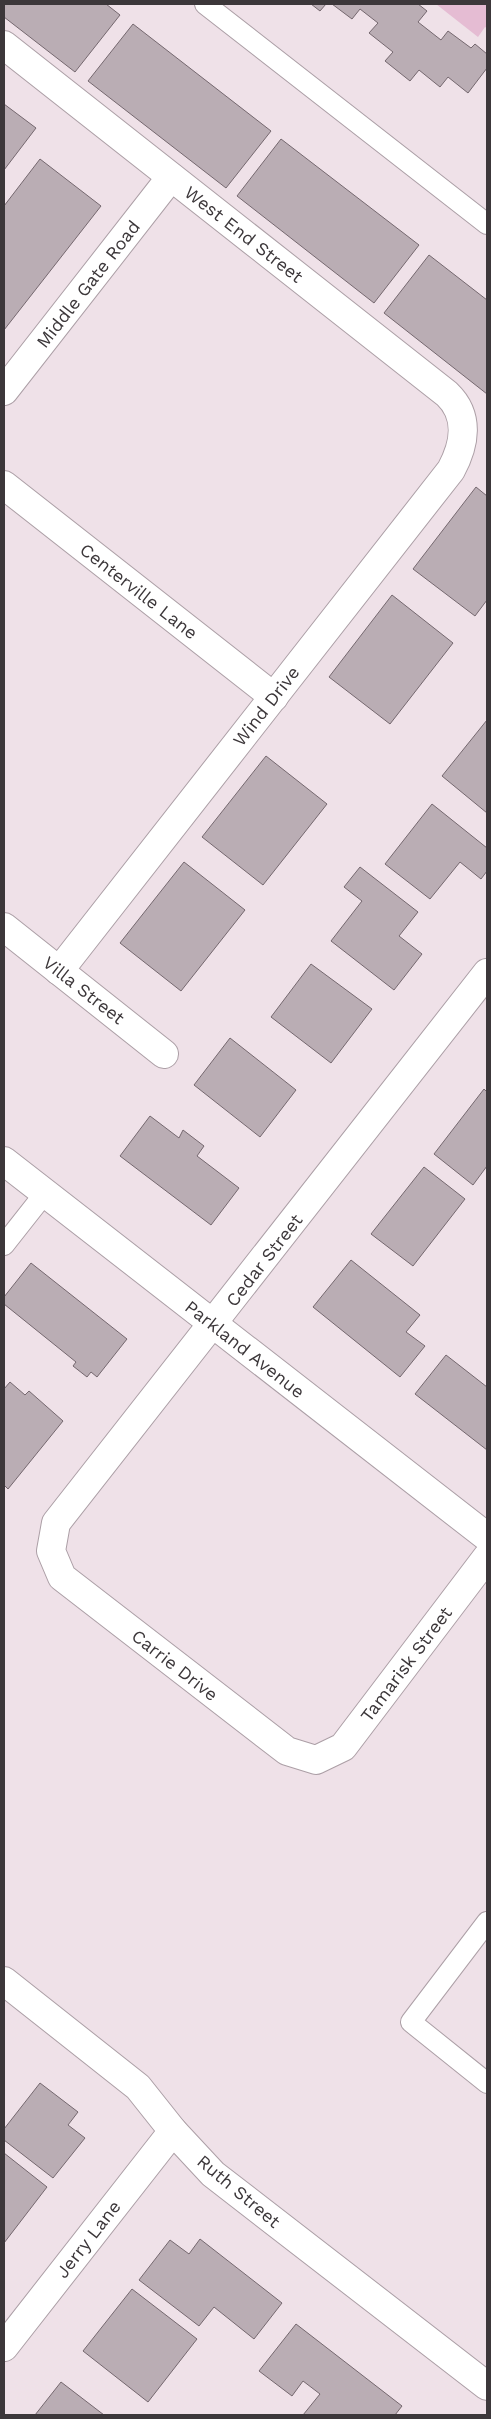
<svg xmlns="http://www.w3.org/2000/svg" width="491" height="2419" viewBox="0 0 491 2419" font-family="'Work Sans',sans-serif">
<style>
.green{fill:#e5bcd3}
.building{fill:#baadb4;stroke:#75686f}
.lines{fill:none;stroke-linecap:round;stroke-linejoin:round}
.lane-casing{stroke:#ac9fa6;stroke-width:22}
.street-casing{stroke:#ac9fa6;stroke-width:30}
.lane{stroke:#fff;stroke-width:20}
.street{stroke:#fff;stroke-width:28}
.labels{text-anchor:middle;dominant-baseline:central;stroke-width:4;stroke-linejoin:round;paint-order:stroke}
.street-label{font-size:18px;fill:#3c373a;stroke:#fff}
</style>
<rect width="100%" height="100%" fill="#efe1e8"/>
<path class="green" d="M 436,4 L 487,4 L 487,28 L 485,27 L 478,37 Z"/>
<g class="building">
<path d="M 4,4 L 106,4 L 120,15 L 75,72 L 4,17 Z"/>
<path d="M 311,4 L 326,4 L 320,11 Z"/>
<path d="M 332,4 L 418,4 L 427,11 L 418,22 L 441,40 L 448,31 L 471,48 L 475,44 L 487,54 L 487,68 L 468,93 L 448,77 L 440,87 L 419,70 L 410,81 L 385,61 L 393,52 L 369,33 L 378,23 L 360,9 L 352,19 Z"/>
<path d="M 133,24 L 271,131 L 226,188 L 88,81 Z"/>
<path d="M 4,104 L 36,128 L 4,170 Z"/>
<path d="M 281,139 L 419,245 L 374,303 L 237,196 Z"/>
<path d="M 40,159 L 101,206 L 4,330 L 4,206 Z"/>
<path d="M 429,255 L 487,300 L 487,394 L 384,313 Z"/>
<path d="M 476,487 L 487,496 L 487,600 L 475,616 L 413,569 Z"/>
<path d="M 392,595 L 453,643 L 390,724 L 329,677 Z"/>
<path d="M 487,720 L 487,813 L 442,776 Z"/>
<path d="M 266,756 L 327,804 L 263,885 L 202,837 Z"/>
<path d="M 432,804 L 487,848 L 487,871 L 481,879 L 460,862 L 430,899 L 385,864 Z"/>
<path d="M 184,862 L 245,910 L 181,991 L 120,943 Z"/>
<path d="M 360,867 L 418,912 L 399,936 L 422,954 L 394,990 L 331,941 L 362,901 L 344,887 Z"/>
<path d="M 311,964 L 372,1009 L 331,1063 L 271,1017 Z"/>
<path d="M 230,1038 L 296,1090 L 260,1137 L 194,1085 Z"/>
<path d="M 484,1089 L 487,1092 L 487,1166 L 473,1185 L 434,1154 Z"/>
<path d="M 150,1116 L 179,1138 L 183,1130 L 204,1146 L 197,1156 L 239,1188 L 211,1225 L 120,1156 Z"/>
<path d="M 424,1167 L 465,1199 L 413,1266 L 371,1234 Z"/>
<path d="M 351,1260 L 420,1315 L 406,1332 L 425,1346 L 400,1377 L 313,1307 Z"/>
<path d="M 31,1263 L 127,1339 L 97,1377 L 91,1372 L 87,1377 L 73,1366 L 76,1362 L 4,1304 L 4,1297 Z"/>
<path d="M 446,1355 L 487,1387 L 487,1450 L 415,1394 Z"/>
<path d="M 10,1382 L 25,1395 L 29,1391 L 63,1421 L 8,1489 L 4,1485 L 4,1389 Z"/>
<path d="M 40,2083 L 78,2112 L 68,2125 L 85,2138 L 53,2178 L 4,2140 L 4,2129 Z"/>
<path d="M 4,2153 L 47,2187 L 4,2243 Z"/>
<path d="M 200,2239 L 282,2303 L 254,2339 L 214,2307 L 199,2326 L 139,2280 L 170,2240 L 189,2254 Z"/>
<path d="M 132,2289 L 197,2339 L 148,2402 L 83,2351 Z"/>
<path d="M 296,2324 L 402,2406 L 395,2415 L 303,2415 L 320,2394 L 303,2381 L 292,2396 L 259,2371 Z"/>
<path d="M 61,2382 L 104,2415 L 35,2415 Z"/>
</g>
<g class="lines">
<g class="lane-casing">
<g id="lane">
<path d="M 205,4 L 487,224"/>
<path d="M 4,1245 L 45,1193"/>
<path d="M 487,1922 L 411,2022 L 487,2083"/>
</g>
</g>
<g class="street-casing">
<g id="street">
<path d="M 4,45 L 447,394 C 470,416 465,444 451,470 L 59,971"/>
<path d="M 4,391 L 171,177"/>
<path d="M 4,485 L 274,697"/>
<path d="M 4,927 L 164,1054"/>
<path d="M 487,973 L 56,1523 L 51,1551 L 62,1577 L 287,1751 L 316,1760 L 343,1747 L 487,1557"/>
<path d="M 4,1161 L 487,1537"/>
<path d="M 4,1981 L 138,2087 L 173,2131 L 213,2174 L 487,2386"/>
<path d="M 4,2347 L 173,2131"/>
</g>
</g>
<use href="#lane" class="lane"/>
<use href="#street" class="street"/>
</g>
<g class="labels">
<g class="street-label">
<text transform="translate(244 234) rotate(38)">West End Street</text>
<text transform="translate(88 284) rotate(-52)">Middle Gate Road</text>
<text transform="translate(139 591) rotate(38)">Centerville Lane</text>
<text transform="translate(266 706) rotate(-52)">Wind Drive</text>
<text transform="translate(84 990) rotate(38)">Villa Street</text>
<text transform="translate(264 1260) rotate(-52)">Cedar Street</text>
<text transform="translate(245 1349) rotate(38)">Parkland Avenue</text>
<text transform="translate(406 1664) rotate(-53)">Tamarisk Street</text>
<text transform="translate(175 1665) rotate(38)">Carrie Drive</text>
<text transform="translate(239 2191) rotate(40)">Ruth Street</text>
<text transform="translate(88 2239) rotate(-52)">Jerry Lane</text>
</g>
</g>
<rect width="491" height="2419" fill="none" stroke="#3c373a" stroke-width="10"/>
</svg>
